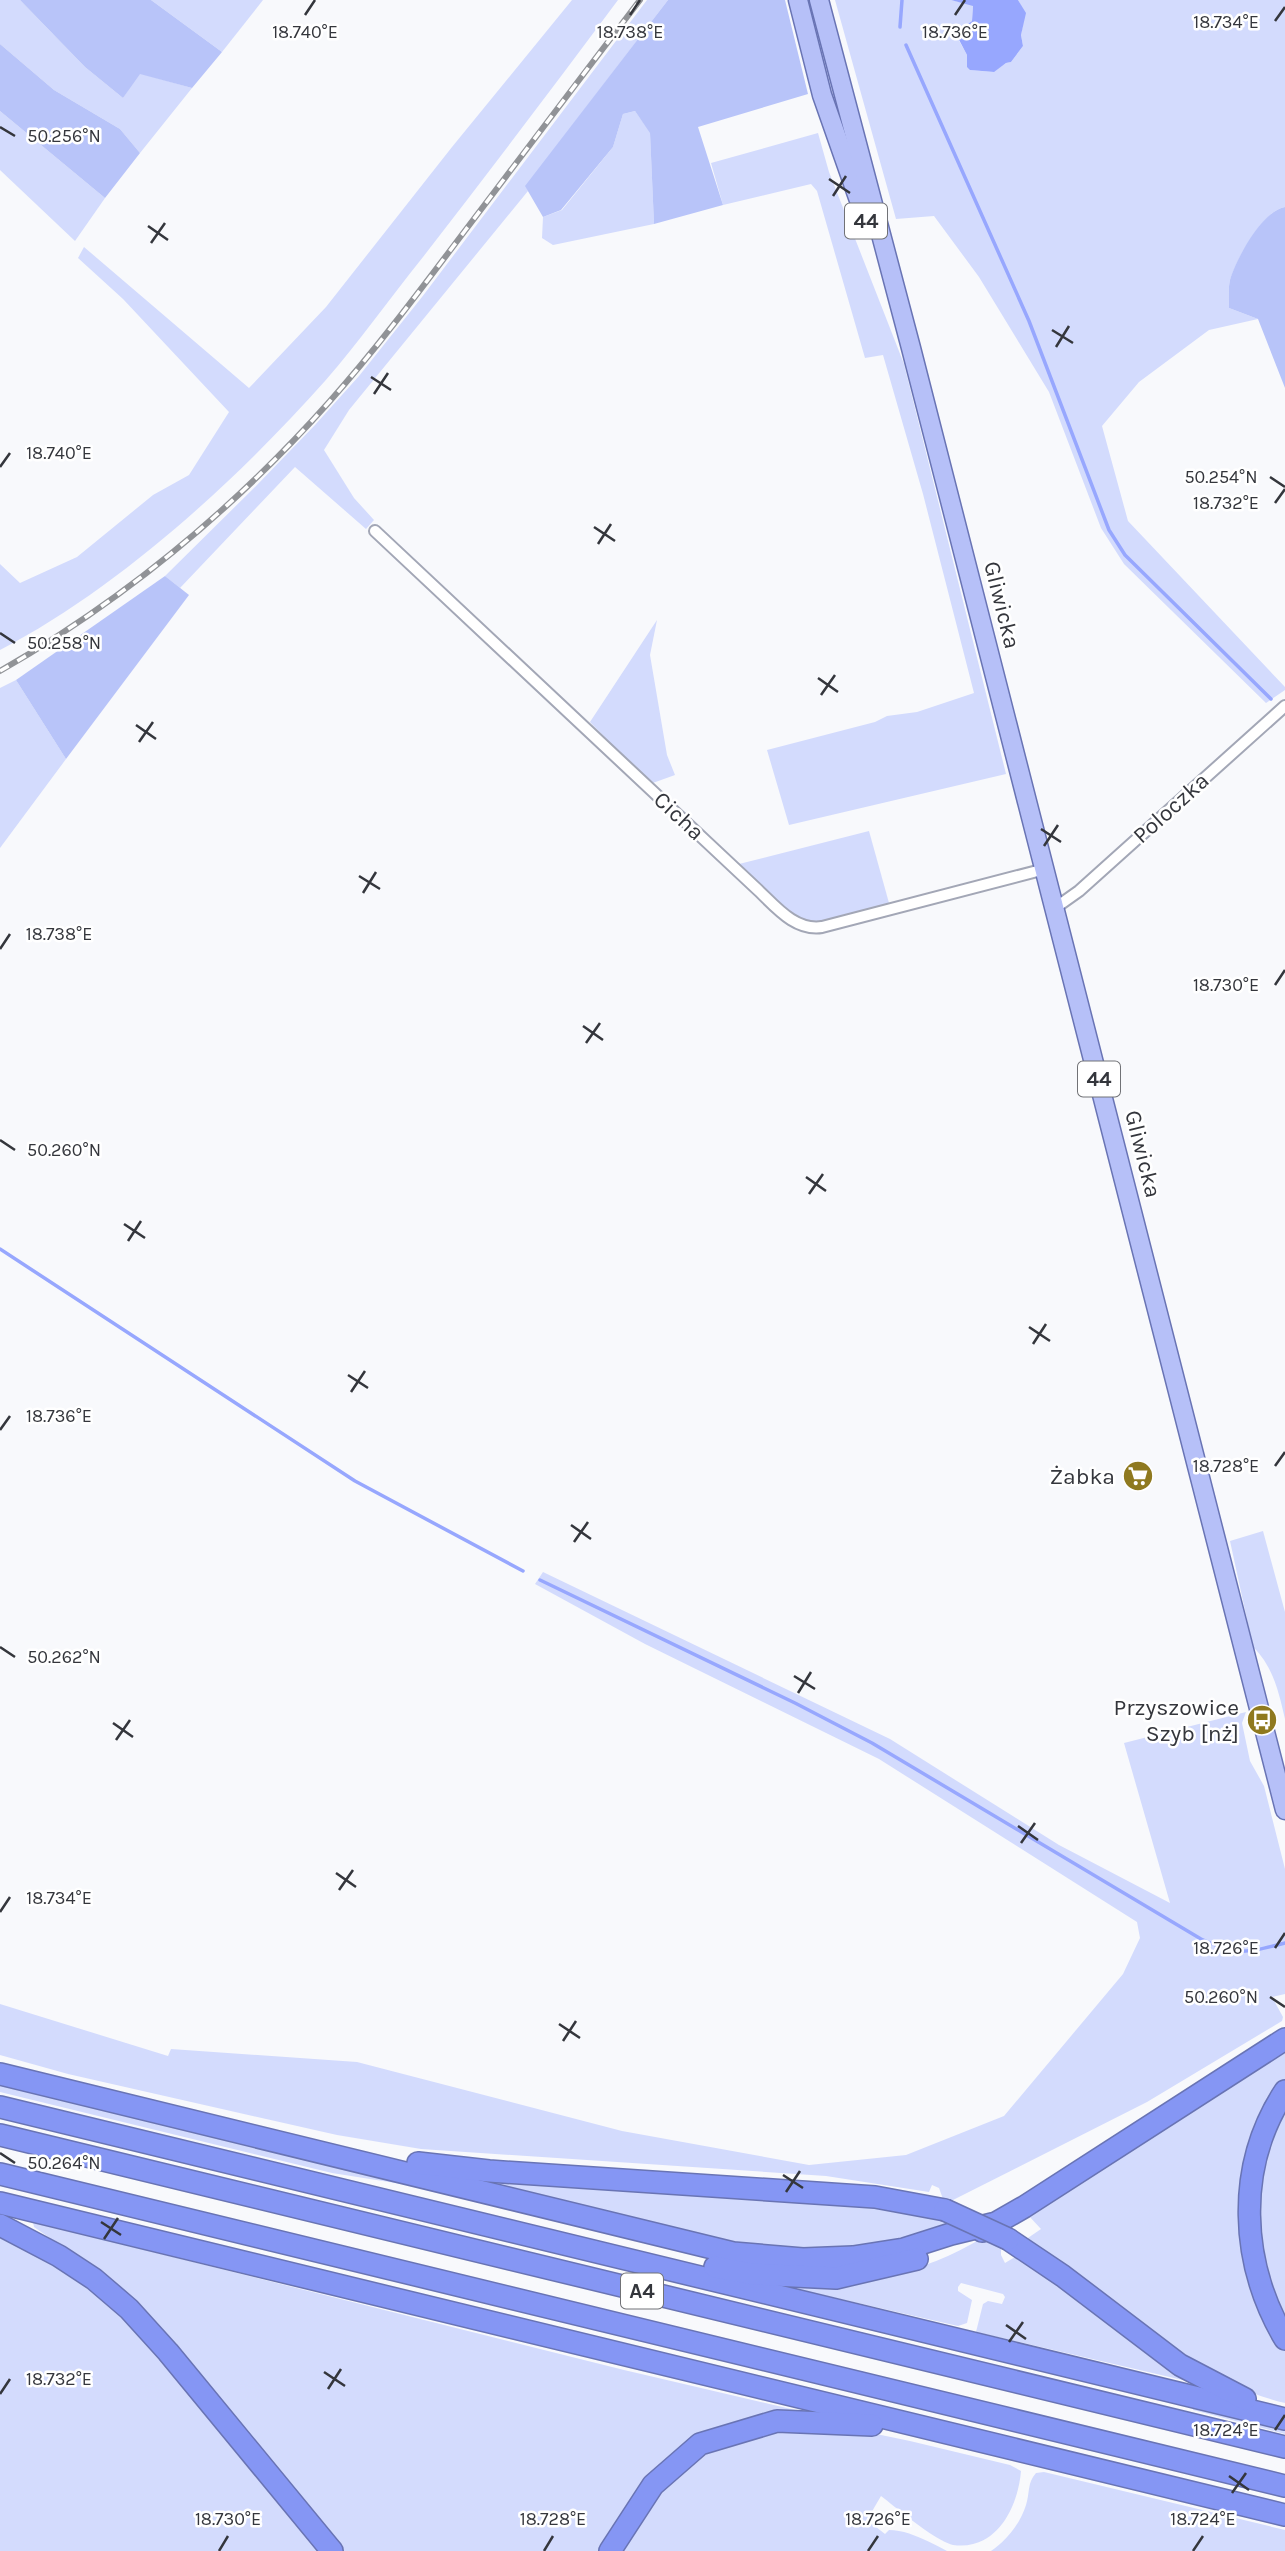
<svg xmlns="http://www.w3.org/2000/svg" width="1285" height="2551" viewBox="0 0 1285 2551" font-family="Karla,sans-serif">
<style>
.green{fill:#d3dbfd}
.forest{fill:#b8c4f9}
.water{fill:#97a7fe}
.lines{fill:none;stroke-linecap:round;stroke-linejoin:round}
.stream{stroke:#97a7fe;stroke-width:3.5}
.street-casing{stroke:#a3a7b6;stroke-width:14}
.primary-casing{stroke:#6974b4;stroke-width:21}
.highway-casing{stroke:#6974b4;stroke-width:24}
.street{stroke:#fff;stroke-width:10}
.primary{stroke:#b6c0f8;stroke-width:18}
.highway{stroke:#8596f4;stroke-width:21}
.rail-casing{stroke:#919397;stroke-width:6}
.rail{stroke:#fff;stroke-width:3.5;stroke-dasharray:10;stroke-linecap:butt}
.highway-bridge-casing{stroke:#6974b4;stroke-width:24;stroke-linecap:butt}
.highway-bridge{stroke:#8596f4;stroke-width:21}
.ticks{fill:none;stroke:#34363c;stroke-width:2.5}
.labels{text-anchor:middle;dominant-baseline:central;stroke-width:5;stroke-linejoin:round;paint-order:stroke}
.shield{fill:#fff;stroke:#717276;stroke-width:2}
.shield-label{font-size:21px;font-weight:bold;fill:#34363c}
.street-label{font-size:23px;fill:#34363c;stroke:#fff}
.poi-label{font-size:23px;fill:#34363c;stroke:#fff;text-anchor:end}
.ticks-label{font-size:18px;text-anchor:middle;fill:#34363c;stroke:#fff;stroke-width:5;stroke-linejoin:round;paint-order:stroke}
</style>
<rect width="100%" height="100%" fill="#f8f9fc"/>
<g class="green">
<path d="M 0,0 L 20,0 L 85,67 L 123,98 L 139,73 L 192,88 L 140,153 L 120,129 L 54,90 L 0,44 Z"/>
<path d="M 151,0 L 263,0 L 222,52 Z"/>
<path d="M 572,0 L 618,0 C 554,86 489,172 423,257 C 390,298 359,342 325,381 C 237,480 118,589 0,650 L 0,564 L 20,583 L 77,557 L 153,495 L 189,475 L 229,412 L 123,299 L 78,258 L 84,247 L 249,388 L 326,307 L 452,147 Z"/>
<path d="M 647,0 L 668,0 L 526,186 L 528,191 L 349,410 L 324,450 L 354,498 L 374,520 L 366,529 L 295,467 L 180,588 L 165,576 L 257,485 L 315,425 L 359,376 L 422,297 Z"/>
<path d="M 807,0 L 811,0 L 852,156 L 847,157 Z"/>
<path d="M 835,0 L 951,0 L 973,5 L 972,21 L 961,29 L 957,37 L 967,55 L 970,70 L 993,72 L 1006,63 L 1011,62 L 1023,46 L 1021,35 L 1025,13 L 1018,0 L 1285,0 L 1285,207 C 1262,211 1237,259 1230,280 C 1228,288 1229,299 1229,308 L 1258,319 L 1209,330 L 1139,382 L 1102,426 L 1128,521 L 1285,687 L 1285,690 L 1266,703 L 1124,564 L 1101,528 L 1049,392 L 979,277 L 934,216 L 896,219 Z"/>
<path d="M 0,111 L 105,198 L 75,241 L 0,170 Z"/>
<path d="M 635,111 L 650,132 L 654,224 L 553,245 L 542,238 L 543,217 L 562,210 L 613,147 L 623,114 Z"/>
<path d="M 818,133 L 829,172 L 904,364 L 1006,774 L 789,825 L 767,750 L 875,722 L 887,716 L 917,712 L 974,693 L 923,494 L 883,355 L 865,358 L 817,191 L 811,184 L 723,205 L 711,163 Z"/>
<path d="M 657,620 L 650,655 L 667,755 L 675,775 L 650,784 L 590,722 Z"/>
<path d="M 16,680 L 66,759 L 0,848 L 0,688 Z"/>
<path d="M 869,831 L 889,903 L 812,925 L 789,913 L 739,864 Z"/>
<path d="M 1263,1531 L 1285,1612 L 1285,1719 C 1279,1693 1273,1666 1253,1647 L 1230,1541 Z"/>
<path d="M 543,1572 L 890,1739 L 1059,1845 L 1170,1903 L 1124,1743 L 1246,1712 L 1242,1723 L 1250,1761 L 1264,1786 L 1285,1869 L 1285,1994 L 1272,1997 L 1283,2017 L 1282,2021 L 1147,2102 L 951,2201 L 943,2199 L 939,2188 L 932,2185 L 929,2192 L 826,2176 L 421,2149 L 337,2135 L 68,2074 L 0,2055 L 0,2004 L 168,2056 L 171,2049 L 357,2062 L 622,2131 L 809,2165 L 906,2155 L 1004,2116 L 1123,1974 L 1140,1938 L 1137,1922 L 879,1759 L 645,1644 L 535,1584 Z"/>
<path d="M 1285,2050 L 1285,2079 L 1280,2087 L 1241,2202 L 1278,2341 L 1285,2350 L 1285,2403 C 1222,2388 1172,2350 1121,2312 C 1089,2288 1057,2264 1025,2240 L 1041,2229 L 1028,2215 Z"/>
<path d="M 0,2080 L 427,2188 L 332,2173 L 0,2092 Z"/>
<path d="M 1285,2109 L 1285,2323 L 1280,2314 L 1258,2241 L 1259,2173 L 1274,2130 Z"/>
<path d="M 492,2177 L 879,2204 L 922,2213 L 956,2224 L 945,2230 L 855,2249 L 765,2250 L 456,2180 Z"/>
<path d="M 33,2222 L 624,2370 L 804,2412 L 711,2436 L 602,2551 L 344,2551 L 166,2335 L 113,2282 L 34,2227 Z"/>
<path d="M 0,2230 L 86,2284 L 127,2319 L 321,2551 L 0,2551 Z"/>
<path d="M 985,2236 L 1001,2244 L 1001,2255 L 1005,2263 L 1020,2254 L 1191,2382 L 976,2332 L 983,2304 L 988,2301 L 1002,2304 L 1005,2297 L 1003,2294 L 961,2283 L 958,2287 L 958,2291 L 972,2300 L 967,2323 L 958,2326 L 788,2287 L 788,2283 C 865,2281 918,2278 985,2236 Z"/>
<path d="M 1193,2405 L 1285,2426 L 1285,2434 L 1193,2410 Z"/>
<path d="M 767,2430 L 857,2430 L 910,2441 L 1010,2465 L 1021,2471 C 1018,2507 997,2551 953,2545 C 934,2540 898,2509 881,2496 L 867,2520 L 885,2534 L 889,2530 C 908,2530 930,2542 947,2551 L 617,2551 L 628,2530 L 677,2473 L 702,2456 L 730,2443 Z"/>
<path d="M 1044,2472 L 1285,2530 L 1285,2551 L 991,2551 C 1007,2540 1020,2524 1026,2505 C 1030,2493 1027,2483 1036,2473 Z"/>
</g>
<g class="forest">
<path d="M 20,0 L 151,0 L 222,52 L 192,88 L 140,74 L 123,98 L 85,67 Z"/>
<path d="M 668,0 L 785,0 L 808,94 L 698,127 L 723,205 L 654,224 L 650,133 L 635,111 L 623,114 L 613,147 L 561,210 L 543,217 L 525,186 Z"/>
<path d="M 0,44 L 54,90 L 120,129 L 140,153 L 105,198 L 0,111 Z"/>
<path d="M 1285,207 L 1285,388 L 1258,319 L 1229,308 C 1229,299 1228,288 1230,280 C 1236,259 1262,211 1285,207 Z"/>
<path d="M 165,576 L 189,595 L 66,759 L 16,680 Z"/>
</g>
<path class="water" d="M 951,0 L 1018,0 L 1026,13 L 1021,35 L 1023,46 L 1011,62 L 1006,63 L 994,72 L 970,70 L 967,67 L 967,55 L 957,36 L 961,29 L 972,21 L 973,6 Z"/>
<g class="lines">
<g class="stream">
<path d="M 900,27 L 902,0"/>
<path d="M 906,45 L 1029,321 L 1109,530 L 1125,555 L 1271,699"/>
<path d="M 0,1249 L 355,1481 L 523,1571"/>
<path d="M 540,1580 L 795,1703 L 872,1743 L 1201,1939 C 1238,1956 1246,1953 1285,1943"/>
</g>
<g class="street-casing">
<g id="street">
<path d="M 375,531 L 758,890 C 776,907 795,931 822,927 L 1045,869"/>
<path d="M 1055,908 L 1079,891 L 1285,706"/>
</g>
</g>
<g class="primary-casing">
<g id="primary">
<path d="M 798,0 L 822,95 L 868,226"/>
<path d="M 819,0 L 911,348 L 1285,1810"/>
</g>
</g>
<g class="highway-casing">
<g id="highway">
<path d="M 0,2074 L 733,2253 L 803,2259 L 853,2257 L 904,2249 L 951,2234 L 992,2224"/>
<path d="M 1285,2091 C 1235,2167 1240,2263 1285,2339"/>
<path d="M 0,2107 L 1285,2419"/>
<path d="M 0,2135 L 1285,2447"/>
<path d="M 418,2163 L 489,2171 L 875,2197 L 945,2210"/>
<path d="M 0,2174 L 1285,2486"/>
<path d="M 0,2203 L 1285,2515"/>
<path d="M 0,2225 L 59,2256 L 94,2279 L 129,2309 L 168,2352 L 332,2551"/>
<path d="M 982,2231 L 1024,2207 L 1285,2039"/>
<path d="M 1008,2239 L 1063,2276 L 1180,2365 L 1245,2399"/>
<path d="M 715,2267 L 752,2274 L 836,2278 L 917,2259"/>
<path d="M 610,2551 L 653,2485 L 700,2444 L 777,2421 L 872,2425"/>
</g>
</g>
<use href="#street" class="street"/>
<use href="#primary" class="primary"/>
<use href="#highway" class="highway"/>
<g class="rail-casing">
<path id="rail" d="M 0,671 C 124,600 235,508 330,401 C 378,347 421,289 464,232 C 523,154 581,77 640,0"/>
</g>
<use href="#rail" class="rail"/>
<g class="highway-bridge-casing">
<path id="highway-bridge" d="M 945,2210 L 1008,2239"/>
</g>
<use href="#highway-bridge" class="highway-bridge"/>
</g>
<path class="ticks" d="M 305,15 L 315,0M 630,15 L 640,0M 955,15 L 965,0M 1275,21 L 1285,7M 0,127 L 15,136M 829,179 L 850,193M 833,196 L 846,176M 148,226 L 168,240M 151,243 L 165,223M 1052,330 L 1073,343M 1056,347 L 1069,326M 371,377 L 391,390M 374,394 L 388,373M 0,467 L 10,453M 1270,477 L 1285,487M 1275,503 L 1285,489M 594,527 L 615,541M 598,544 L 611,524M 0,633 L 15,643M 818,678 L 838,692M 821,695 L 835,675M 136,725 L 156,739M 139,742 L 153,722M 1041,829 L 1061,842M 1044,846 L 1058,825M 359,876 L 380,889M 363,893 L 376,872M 0,949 L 10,934M 1275,985 L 1285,970M 583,1026 L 603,1040M 586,1043 L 600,1023M 0,1140 L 15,1150M 806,1177 L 826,1191M 809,1194 L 823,1174M 124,1224 L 145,1238M 128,1241 L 141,1221M 1029,1327 L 1050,1341M 1033,1344 L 1046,1324M 348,1375 L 368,1388M 351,1392 L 365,1371M 0,1430 L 10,1416M 1275,1466 L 1285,1452M 571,1525 L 591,1539M 574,1542 L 588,1522M 0,1647 L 15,1657M 794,1676 L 815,1689M 798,1693 L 811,1672M 113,1723 L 133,1737M 116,1740 L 130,1720M 1018,1826 L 1038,1840M 1021,1843 L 1035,1823M 336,1873 L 356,1887M 339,1890 L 353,1870M 0,1912 L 10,1897M 1275,1948 L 1285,1933M 1270,1997 L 1285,2007M 559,2024 L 580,2038M 563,2041 L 576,2021M 0,2153 L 15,2163M 783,2175 L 803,2188M 786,2192 L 800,2171M 101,2222 L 121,2235M 104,2239 L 118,2218M 1006,2325 L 1026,2339M 1009,2342 L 1023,2322M 324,2372 L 345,2386M 328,2389 L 341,2369M 0,2394 L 10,2379M 1275,2430 L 1285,2415M 1229,2476 L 1249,2490M 1232,2493 L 1246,2473M 219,2551 L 228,2536M 544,2551 L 553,2536M 868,2551 L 878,2536M 1193,2551 L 1203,2536"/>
<defs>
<g id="supermarket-disc" transform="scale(1.575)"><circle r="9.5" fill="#8f791f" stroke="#fff"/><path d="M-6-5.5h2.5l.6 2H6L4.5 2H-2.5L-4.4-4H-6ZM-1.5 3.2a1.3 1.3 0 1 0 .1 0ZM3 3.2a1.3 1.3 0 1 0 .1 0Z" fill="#fff"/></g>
<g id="bus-disc" transform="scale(1.575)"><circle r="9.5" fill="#8f791f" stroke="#fff"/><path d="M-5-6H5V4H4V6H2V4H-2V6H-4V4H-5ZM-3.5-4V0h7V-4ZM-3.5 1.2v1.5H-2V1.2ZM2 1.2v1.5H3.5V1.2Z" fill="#fff"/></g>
</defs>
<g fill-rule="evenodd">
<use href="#supermarket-disc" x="1138" y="1476"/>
<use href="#bus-disc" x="1262" y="1720"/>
</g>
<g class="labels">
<g class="shield">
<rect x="845" y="203.5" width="42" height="35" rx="5"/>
<rect x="1078" y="1061.5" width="42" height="35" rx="5"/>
<rect x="621" y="2273.5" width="42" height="35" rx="5"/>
</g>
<g class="shield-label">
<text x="866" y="221">44</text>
<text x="1099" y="1079">44</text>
<text x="642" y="2291">A4</text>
</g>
<g class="street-label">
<text transform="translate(1002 605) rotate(76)">Gliwicka</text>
<text transform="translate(1171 808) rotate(-42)">Poloczka</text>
<text transform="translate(679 816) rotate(43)">Cicha</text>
<text transform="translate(1143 1154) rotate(76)">Gliwicka</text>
</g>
<g class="poi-label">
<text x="1115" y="1476">Żabka</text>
<text x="1239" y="1707">Przyszowice<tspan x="1239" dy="26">Szyb [nż]</tspan></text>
</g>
</g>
<g class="ticks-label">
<text x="1226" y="28">18.734°E</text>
<text x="305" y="38">18.740°E</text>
<text x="630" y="38">18.738°E</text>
<text x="955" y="38">18.736°E</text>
<text x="64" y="142">50.256°N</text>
<text x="59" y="459">18.740°E</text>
<text x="1221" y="483">50.254°N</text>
<text x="1226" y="509">18.732°E</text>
<text x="64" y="649">50.258°N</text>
<text x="59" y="940">18.738°E</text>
<text x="1226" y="991">18.730°E</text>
<text x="64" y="1156">50.260°N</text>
<text x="59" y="1422">18.736°E</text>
<text x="1226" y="1472">18.728°E</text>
<text x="64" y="1663">50.262°N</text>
<text x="59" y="1904">18.734°E</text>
<text x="1226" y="1954">18.726°E</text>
<text x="1221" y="2003">50.260°N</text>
<text x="64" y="2169">50.264°N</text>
<text x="59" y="2385">18.732°E</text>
<text x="1226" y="2436">18.724°E</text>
<text x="228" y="2525">18.730°E</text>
<text x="553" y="2525">18.728°E</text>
<text x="878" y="2525">18.726°E</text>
<text x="1203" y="2525">18.724°E</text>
</g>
</svg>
